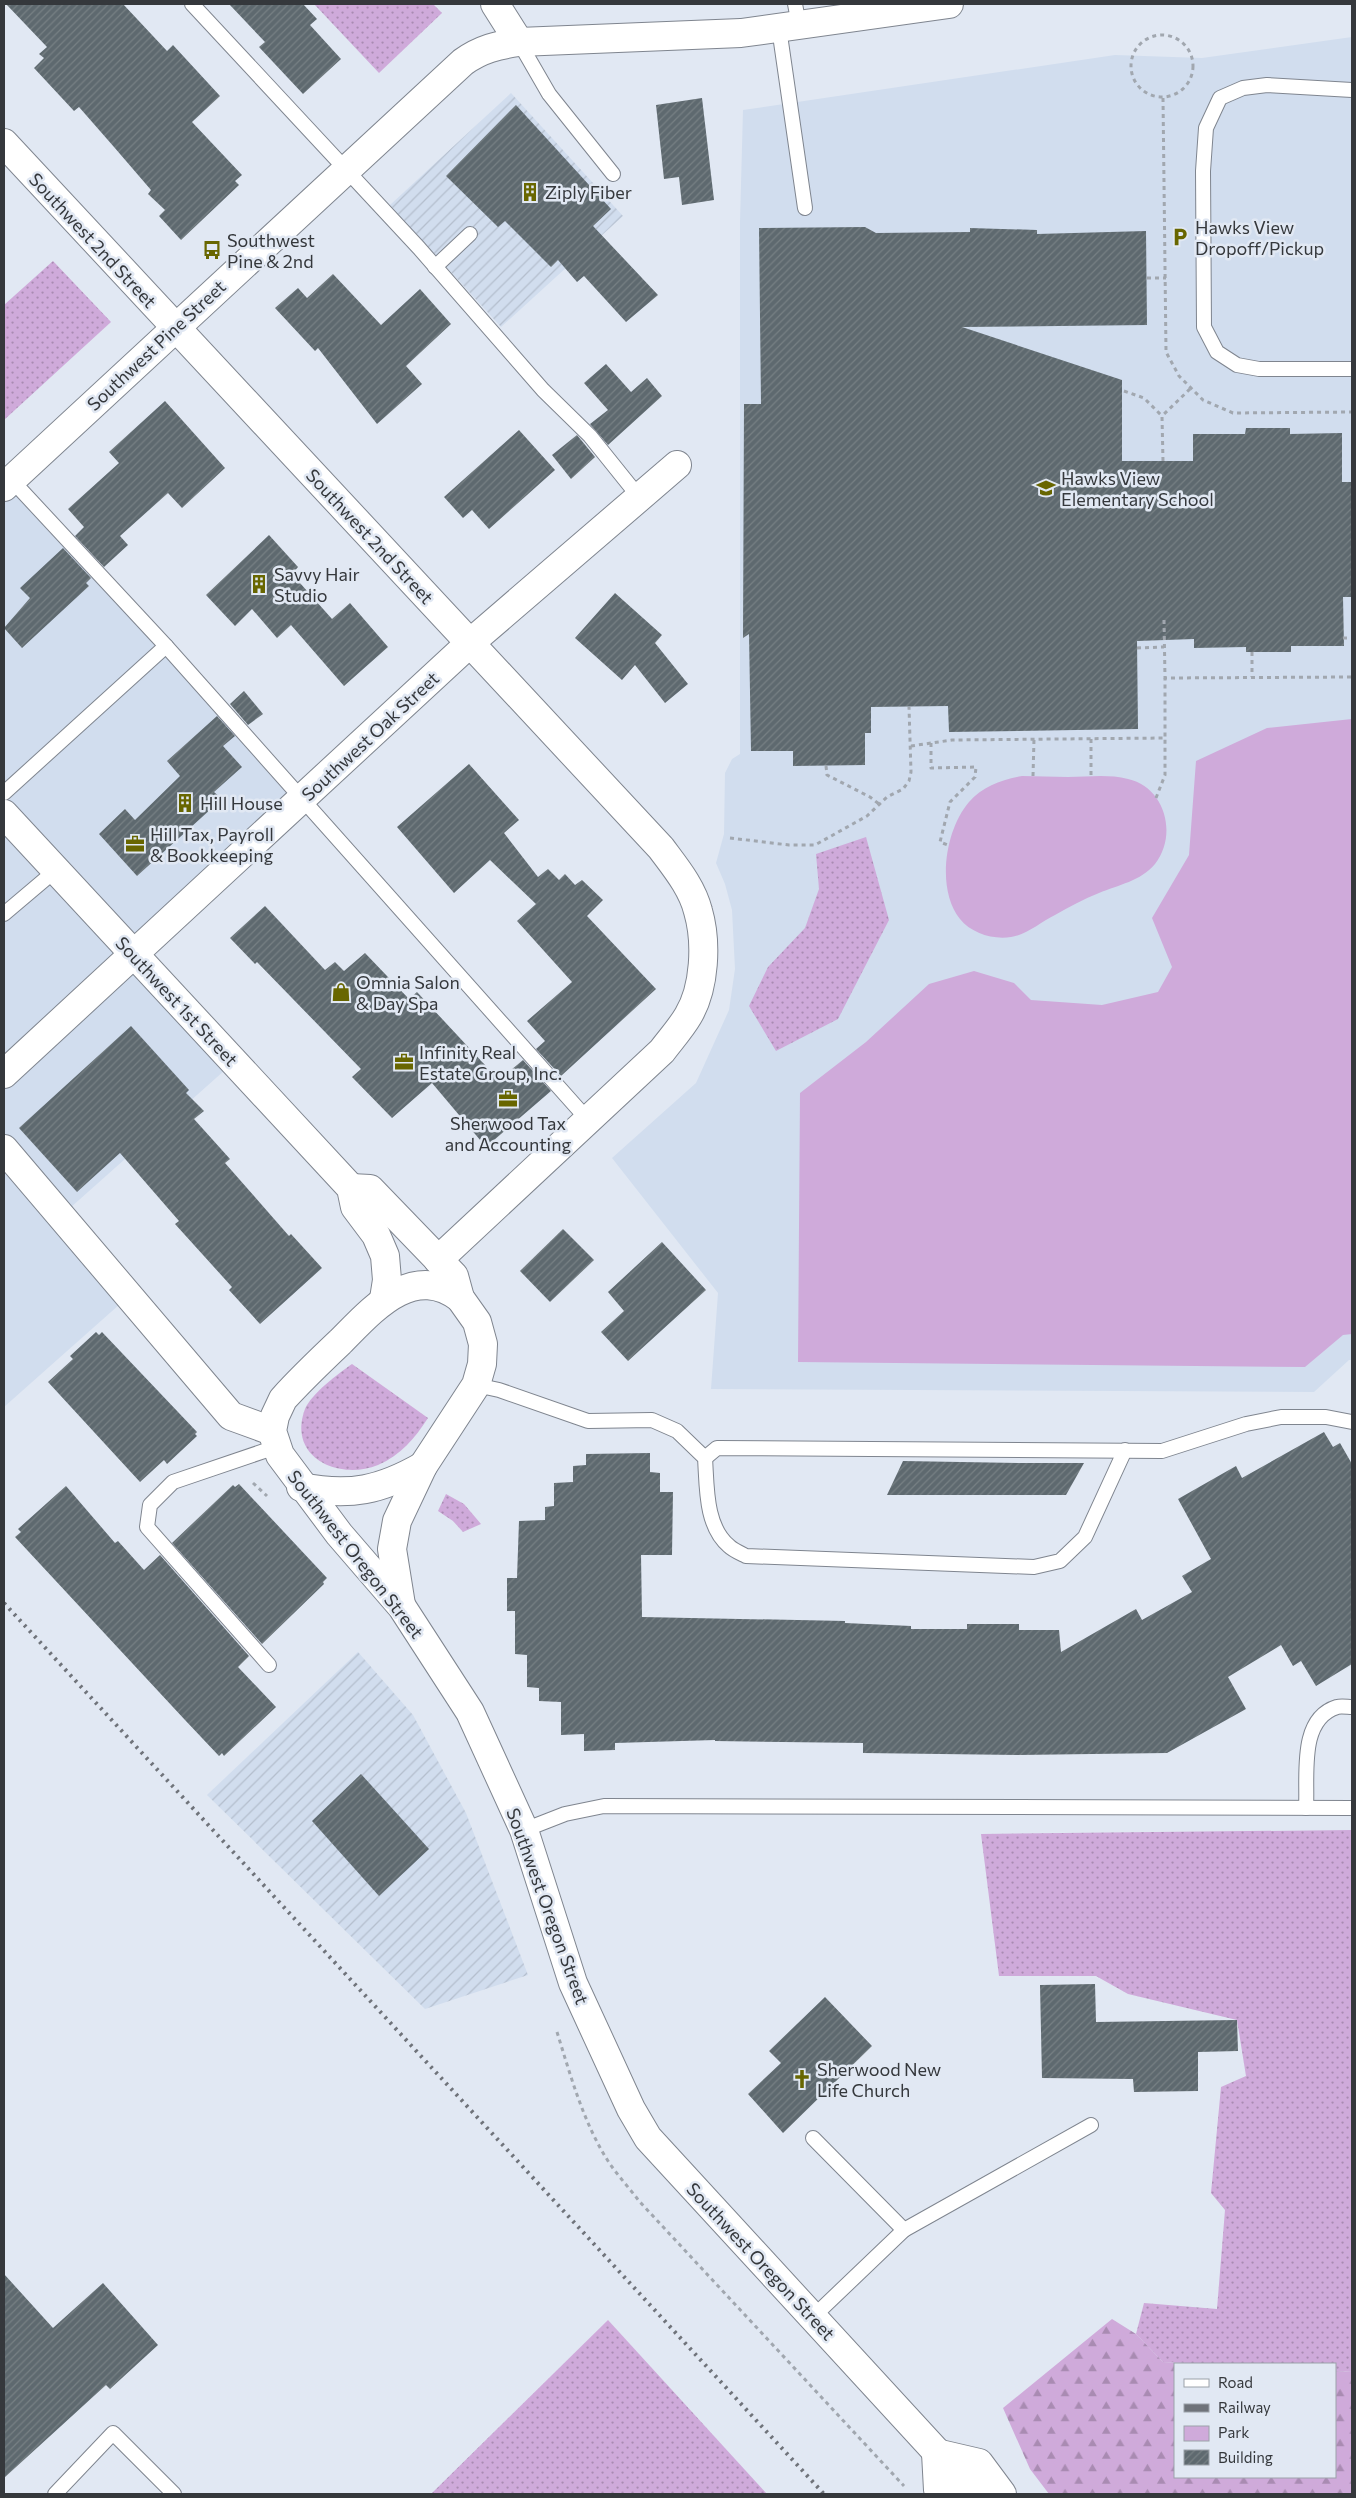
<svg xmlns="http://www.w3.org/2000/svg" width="1356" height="2498" viewBox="0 0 1356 2498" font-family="Commissioner,sans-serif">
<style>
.built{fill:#d1ddee}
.industrial{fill:url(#industrial-furrows)}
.grass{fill:url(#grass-dots)}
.forest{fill:url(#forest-firs)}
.park{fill:#cfaada}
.building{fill:url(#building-hatch)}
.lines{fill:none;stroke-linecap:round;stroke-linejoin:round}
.lane-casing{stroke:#7f858f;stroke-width:16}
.street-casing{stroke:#7f858f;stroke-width:30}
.secondary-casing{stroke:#7f858f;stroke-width:30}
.path{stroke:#a1a7af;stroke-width:3;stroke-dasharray:4 4;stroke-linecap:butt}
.lane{stroke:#fff;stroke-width:14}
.street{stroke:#fff;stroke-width:28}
.secondary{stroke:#fff;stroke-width:28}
.rail{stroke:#6f737a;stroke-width:4;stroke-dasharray:2.5 5;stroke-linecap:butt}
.labels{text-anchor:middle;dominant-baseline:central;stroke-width:5;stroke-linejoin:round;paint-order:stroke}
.poi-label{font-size:18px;fill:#35383c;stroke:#e1e8f3;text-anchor:start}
.street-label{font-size:18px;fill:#35383c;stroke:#e1e8f3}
</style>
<defs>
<pattern id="industrial-furrows" width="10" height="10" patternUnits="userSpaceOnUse" patternTransform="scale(1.25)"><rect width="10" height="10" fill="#d1ddee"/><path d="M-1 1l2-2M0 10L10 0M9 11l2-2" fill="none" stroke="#b4becd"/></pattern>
<pattern id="grass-dots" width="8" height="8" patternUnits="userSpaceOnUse" patternTransform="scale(1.25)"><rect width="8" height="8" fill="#cfaada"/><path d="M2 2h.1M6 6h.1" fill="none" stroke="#a98bb2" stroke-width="1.8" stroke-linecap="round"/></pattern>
<pattern id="forest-firs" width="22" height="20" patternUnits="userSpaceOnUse" patternTransform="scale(1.25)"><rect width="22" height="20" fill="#cfaada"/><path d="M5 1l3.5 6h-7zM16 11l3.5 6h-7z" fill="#a98bb2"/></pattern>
<pattern id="building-hatch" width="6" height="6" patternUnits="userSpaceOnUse" patternTransform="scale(1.25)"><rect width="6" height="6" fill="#5e696f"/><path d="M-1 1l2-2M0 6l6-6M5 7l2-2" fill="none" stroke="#778084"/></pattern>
</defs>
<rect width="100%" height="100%" fill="#e1e8f3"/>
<g class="built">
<path d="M 1352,37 L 1352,1360 L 1349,1360 L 1314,1392 L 711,1389 L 718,1293 L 612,1158 L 696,1083 L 729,1010 L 735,969 L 732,910 L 725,884 L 716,863 L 724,834 L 725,773 L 732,759 L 740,754 L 740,222 L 743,110 L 1115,55 L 1202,58 Z"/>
<path d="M 4,475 L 303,798 L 133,953 L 234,1062 L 61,1216 L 129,1296 L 4,1407 Z"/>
</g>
<g class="industrial">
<path d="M 511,93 L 623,216 L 501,327 L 390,205 Z"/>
<path d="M 358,1652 L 413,1715 L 466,1813 L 528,1975 L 425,2009 L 207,1795 Z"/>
</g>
<g class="grass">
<path d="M 314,4 L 433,4 L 442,13 L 379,73 Z"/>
<path d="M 53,261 L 111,322 L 4,420 L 4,305 Z"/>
<path d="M 866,837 L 889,920 L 838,1019 L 776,1051 L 749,1006 L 768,967 L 805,928 L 819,889 L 816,854 Z"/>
<path d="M 352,1364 L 428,1418 C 415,1438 401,1455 378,1465 C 338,1481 287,1457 305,1409 C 311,1394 339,1373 352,1364 Z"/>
<path d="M 446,1494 L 464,1504 L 481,1524 L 463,1532 L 453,1521 L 438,1511 Z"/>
<path d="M 1352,1830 L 1352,2372 L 1335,2371 L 1335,2364 L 1209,2364 L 1163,2362 L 1136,2334 L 1144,2303 L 1217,2309 L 1225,2210 L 1211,2193 L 1221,2087 L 1246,2076 L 1237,2020 L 1128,1994 L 1096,1976 L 999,1976 L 981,1834 Z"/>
<path d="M 608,2320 L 767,2494 L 431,2494 Z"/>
</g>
<path class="forest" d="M 1112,2319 L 1136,2334 L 1163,2362 L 1209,2364 L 1175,2364 L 1175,2477 L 1335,2477 L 1335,2371 L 1352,2372 L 1352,2494 L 1049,2494 L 1030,2469 L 1003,2408 Z"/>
<g class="park">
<path d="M 1352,719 L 1352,1334 L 1343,1335 L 1305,1367 L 798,1362 L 800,1093 L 866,1042 L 929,984 L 974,971 L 1014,983 L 1031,1000 L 1102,1005 L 1158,992 L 1172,967 L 1152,918 L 1189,855 L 1196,761 L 1267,728 Z"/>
<path d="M 1022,776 C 1037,776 1052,777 1068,777 C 1088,777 1108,774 1128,779 C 1165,787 1178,835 1155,864 C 1141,881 1118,885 1099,893 C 1084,899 1069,907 1055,915 C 1041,922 1026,935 1011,937 C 993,940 971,933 960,919 C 936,889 945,830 969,802 C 983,786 1002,780 1022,776 Z"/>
</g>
<g class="building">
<path d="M 6,4 L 123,4 L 167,51 L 173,45 L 220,96 L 192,122 L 242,175 L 235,181 L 239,185 L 181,240 L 159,216 L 165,210 L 148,194 L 151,190 L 114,147 L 79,107 L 74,111 L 34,68 L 44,58 L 39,54 L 47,47 Z"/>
<path d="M 229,4 L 303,4 L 317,19 L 310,25 L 341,59 L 303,94 L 259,47 L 265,42 Z"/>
<path d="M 702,98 L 714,200 L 682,205 L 679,177 L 664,179 L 656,105 Z"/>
<path d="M 516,105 L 611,209 L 593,226 L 658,295 L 626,322 L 584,276 L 577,282 L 558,260 L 551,267 L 505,221 L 498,227 L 446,176 Z"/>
<path d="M 865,227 L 876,233 L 970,232 L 970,228 L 1037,230 L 1037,234 L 1146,231 L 1147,325 L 962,327 L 1122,380 L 1122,461 L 1193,461 L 1193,434 L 1245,434 L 1246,428 L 1290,428 L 1290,434 L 1342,433 L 1342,482 L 1352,482 L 1352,597 L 1343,597 L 1344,646 L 1291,646 L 1291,652 L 1246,652 L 1246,647 L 1194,648 L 1194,639 L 1137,641 L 1138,729 L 949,732 L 948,706 L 871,707 L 871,733 L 865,733 L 865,765 L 793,766 L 793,751 L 751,751 L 749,634 L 743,638 L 744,404 L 761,404 L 759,228 Z"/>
<path d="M 333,274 L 381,325 L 420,289 L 451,324 L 406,366 L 422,384 L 377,424 L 318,348 L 315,351 L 275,308 L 298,288 L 307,298 Z"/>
<path d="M 606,364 L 631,392 L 647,378 L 662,396 L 608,445 L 590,424 L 608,410 L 584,383 Z"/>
<path d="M 165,401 L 225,468 L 182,508 L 168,493 L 120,536 L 128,545 L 104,567 L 75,536 L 84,527 L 68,509 L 119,463 L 109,452 Z"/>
<path d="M 519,430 L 555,470 L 489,529 L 472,510 L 463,518 L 444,497 Z"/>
<path d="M 577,435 L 595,457 L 571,479 L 552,455 Z"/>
<path d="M 269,535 L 298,567 L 292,574 L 332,619 L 350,603 L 388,647 L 344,686 L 291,625 L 277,638 L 252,609 L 235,626 L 206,595 Z"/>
<path d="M 63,548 L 91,578 L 86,583 L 89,586 L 22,648 L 4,628 L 30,598 L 20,588 Z"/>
<path d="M 615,593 L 662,635 L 655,643 L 688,684 L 665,703 L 635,665 L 622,680 L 575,638 Z"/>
<path d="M 244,691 L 263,714 L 248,725 L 230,704 Z"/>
<path d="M 217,716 L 235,736 L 223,746 L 242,767 L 214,792 L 222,799 L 137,876 L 99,834 L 125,809 L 135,820 L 180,776 L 167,761 Z"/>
<path d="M 469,764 L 519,820 L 504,833 L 538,877 L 548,869 L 559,880 L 565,874 L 575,885 L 582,880 L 603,900 L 587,916 L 656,989 L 561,1076 L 536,1049 L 545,1041 L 527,1021 L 572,982 L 517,921 L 536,904 L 490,860 L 454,893 L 397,827 Z"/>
<path d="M 265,906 L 325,970 L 335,962 L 344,971 L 365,953 L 409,999 L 417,992 L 499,1080 L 523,1060 L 551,1091 L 486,1147 L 432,1083 L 392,1118 L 352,1077 L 361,1069 L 257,962 L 255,964 L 230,938 Z"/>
<path d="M 131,1026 L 189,1090 L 186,1093 L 204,1111 L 194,1119 L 230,1159 L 225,1163 L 289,1236 L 291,1234 L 322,1268 L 260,1324 L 229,1290 L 232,1287 L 175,1224 L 179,1221 L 120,1153 L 77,1192 L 19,1128 Z"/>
<path d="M 563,1229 L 594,1260 L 550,1302 L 520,1271 Z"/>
<path d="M 662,1242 L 706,1290 L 628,1361 L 601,1332 L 624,1311 L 608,1292 Z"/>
<path d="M 96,1332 L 99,1335 L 102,1332 L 197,1432 L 195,1434 L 197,1436 L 167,1464 L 164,1460 L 140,1482 L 48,1382 L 73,1359 L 70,1356 Z"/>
<path d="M 1324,1432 L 1333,1447 L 1340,1443 L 1352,1464 L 1352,1664 L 1316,1686 L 1301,1661 L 1293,1666 L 1281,1645 L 1228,1677 L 1246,1709 L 1167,1753 L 1018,1755 L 863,1753 L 863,1743 L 715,1741 L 715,1740 L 615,1743 L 615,1750 L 584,1751 L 584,1734 L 561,1735 L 561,1702 L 539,1701 L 539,1688 L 527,1687 L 527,1655 L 515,1654 L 515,1611 L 507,1611 L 507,1578 L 517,1578 L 519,1521 L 545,1520 L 545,1507 L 554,1506 L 554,1483 L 573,1482 L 573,1466 L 586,1465 L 586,1454 L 650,1453 L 650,1472 L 660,1473 L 660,1492 L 673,1492 L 672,1555 L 641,1555 L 642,1617 L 845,1621 L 845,1623 L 911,1626 L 911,1629 L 967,1629 L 967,1624 L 1019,1624 L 1019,1630 L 1059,1630 L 1061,1652 L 1136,1609 L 1142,1620 L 1192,1592 L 1182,1576 L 1211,1559 L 1178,1499 L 1236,1466 L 1242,1478 Z"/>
<path d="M 903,1461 L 1020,1463 L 1084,1463 L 1066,1495 L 887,1495 Z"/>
<path d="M 239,1484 L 327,1578 L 323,1582 L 324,1584 L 262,1644 L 172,1543 L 233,1485 L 235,1487 Z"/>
<path d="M 66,1486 L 115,1543 L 118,1541 L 144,1570 L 160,1555 L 249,1656 L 238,1667 L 276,1707 L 224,1756 L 222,1753 L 219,1756 L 185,1720 L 15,1537 L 21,1532 L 18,1529 Z"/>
<path d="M 361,1774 L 429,1849 L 379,1896 L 312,1821 Z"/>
<path d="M 1095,1984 L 1096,2022 L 1237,2020 L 1238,2051 L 1198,2052 L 1198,2091 L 1134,2092 L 1133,2079 L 1042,2078 L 1040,1985 Z"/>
<path d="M 825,1997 L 872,2046 L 783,2133 L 748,2094 L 781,2063 L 769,2051 Z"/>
<path d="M 4,2274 L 53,2328 L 103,2283 L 158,2345 L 110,2389 L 106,2385 L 4,2478 Z"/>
</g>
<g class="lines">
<g class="lane-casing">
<g id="lane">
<path d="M 192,4 L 419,248 L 543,390 L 590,436 L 639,497"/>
<path d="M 795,4 L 799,25"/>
<path d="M 779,28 L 805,208"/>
<path d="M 519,42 L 549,94 L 613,174"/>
<path d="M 1352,90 L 1267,85 L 1243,88 L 1220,98 L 1206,128 L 1203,171 L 1204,327 L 1217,352 L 1237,365 L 1259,369 L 1352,369"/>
<path d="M 435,267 L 470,234"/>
<path d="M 8,476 L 166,646 L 588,1120"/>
<path d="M 4,793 L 166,646"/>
<path d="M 4,914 L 56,870"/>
<path d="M 476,1385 L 499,1390 L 588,1421 L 652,1420 L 677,1431 L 705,1458 C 707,1486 705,1526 729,1546 C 733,1550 740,1553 746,1556 L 1034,1567 L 1060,1561 L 1085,1537 L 1125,1450"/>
<path d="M 705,1458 L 717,1448 L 1162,1451 L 1246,1424 L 1281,1417 L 1326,1417 L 1352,1422"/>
<path d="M 269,1665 L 147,1527 L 150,1505 L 173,1482 L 276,1447"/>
<path d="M 1306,1808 C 1308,1777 1298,1719 1337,1707 C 1341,1706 1348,1707 1352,1707"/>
<path d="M 524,1830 L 565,1814 L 604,1806 L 1352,1808"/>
<path d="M 904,2230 L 1091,2125"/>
<path d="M 813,2317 L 904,2230 L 813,2138"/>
<path d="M 55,2494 L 113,2433 L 174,2494"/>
</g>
</g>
<g class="street-casing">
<g id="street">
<path d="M 4,143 L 661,848 C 675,867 692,887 698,911 C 707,942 705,988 688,1016 C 681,1028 671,1039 662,1051 L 438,1260"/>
<path d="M 4,1074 L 470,643 L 677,465"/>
<path d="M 4,1149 L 231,1416 L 272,1431"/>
</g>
</g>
<g class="secondary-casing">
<g id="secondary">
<path d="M 495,4 L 519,42"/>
<path d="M 4,487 L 463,62 C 481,49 498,45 519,42 L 741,33 L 949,4"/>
<path d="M 4,814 L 351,1188 L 355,1207 L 376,1235 L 385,1256 L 387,1280 L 384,1299"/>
<path d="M 351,1188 L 370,1189 L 454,1276 L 460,1298 L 477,1322 L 483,1344 L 482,1364 L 476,1385 L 423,1466 L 397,1521 L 392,1549 L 401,1605"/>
<path d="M 460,1298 C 412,1262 372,1310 340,1342 C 321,1360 301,1379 283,1399 L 275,1416 L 272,1431 L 280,1455 L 339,1534 L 402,1607 L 470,1712 L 524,1830 L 573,1983 L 631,2109 L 648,2138 L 956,2473 L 973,2494"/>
<path d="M 301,1487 C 350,1497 381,1490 423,1466"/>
<path d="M 936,2453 L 979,2463 L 1002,2494"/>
<path d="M 936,2453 L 938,2490 L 941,2494"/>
</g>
</g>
<g class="path">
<circle cx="1162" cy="66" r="31"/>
<path d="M 1163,98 L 1166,352 L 1179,376 L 1203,400 L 1233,413 L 1352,412"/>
<path d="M 1147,278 L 1166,278"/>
<path d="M 1124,391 L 1144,398 L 1162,416"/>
<path d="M 1163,461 L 1162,416 L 1191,388"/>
<path d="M 1164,620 L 1165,678 L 1352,677"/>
<path d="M 1343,638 L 1352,638"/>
<path d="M 1137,648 L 1164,647"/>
<path d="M 1252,652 L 1252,677"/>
<path d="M 1091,739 L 1091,776"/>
<path d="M 931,743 L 931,768 L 976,767 L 975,777 L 950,802 L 940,842 L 950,846"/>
<path d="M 911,746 L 952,740 L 1165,738 L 1165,678"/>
<path d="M 826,766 L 827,775 L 870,797 L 879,804"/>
<path d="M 1033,776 L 1034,739"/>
<path d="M 1156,798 L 1165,775 L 1165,738"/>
<path d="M 730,838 L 789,845 L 815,845 L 867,816 L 887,797 L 903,789 L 909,781 L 911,772 L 909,707"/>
<path d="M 253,1483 L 267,1496"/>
<path d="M 557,2032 C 571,2077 584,2125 610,2164 C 619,2177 630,2189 639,2201 L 904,2486"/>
</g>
<use href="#lane" class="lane"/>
<use href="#street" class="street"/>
<use href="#secondary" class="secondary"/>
<path class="rail" d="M 4,1603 L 824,2494"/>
</g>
<defs>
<g id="building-bare" transform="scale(1.5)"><path d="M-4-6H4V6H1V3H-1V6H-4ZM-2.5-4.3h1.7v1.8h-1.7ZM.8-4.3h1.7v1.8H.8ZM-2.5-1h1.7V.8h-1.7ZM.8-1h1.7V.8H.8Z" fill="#686600" stroke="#e1e8f3" stroke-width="2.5" paint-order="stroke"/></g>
<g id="parking-bare" transform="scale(1.5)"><path d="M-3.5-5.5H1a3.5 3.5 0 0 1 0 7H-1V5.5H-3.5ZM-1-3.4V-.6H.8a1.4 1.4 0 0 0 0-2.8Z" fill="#686600" stroke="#e1e8f3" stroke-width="2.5" paint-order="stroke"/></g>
<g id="bus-bare" transform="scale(1.5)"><path d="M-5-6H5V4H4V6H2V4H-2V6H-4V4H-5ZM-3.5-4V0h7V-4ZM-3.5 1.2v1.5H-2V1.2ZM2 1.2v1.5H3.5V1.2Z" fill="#686600" stroke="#e1e8f3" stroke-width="2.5" paint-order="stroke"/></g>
<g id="school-bare" transform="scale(1.5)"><path d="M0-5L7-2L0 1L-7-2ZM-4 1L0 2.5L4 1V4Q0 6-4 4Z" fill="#686600" stroke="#e1e8f3" stroke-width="2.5" paint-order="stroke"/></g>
<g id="office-bare" transform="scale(1.5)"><path d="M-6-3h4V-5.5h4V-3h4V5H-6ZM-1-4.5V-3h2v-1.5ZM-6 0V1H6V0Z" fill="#686600" stroke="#e1e8f3" stroke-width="2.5" paint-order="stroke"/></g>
<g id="shop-bare" transform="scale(1.5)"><path d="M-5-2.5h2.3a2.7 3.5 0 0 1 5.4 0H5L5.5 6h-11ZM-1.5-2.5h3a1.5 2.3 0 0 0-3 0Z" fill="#686600" stroke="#e1e8f3" stroke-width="2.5" paint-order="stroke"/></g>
<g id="church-bare" transform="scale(1.5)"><path d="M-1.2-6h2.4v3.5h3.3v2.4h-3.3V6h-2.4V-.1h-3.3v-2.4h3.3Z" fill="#686600" stroke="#e1e8f3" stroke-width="2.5" paint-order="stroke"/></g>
</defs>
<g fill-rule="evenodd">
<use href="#building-bare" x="530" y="192"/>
<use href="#parking-bare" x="1180" y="237"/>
<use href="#bus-bare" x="212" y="250"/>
<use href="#school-bare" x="1046" y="488"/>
<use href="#building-bare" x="259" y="584"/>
<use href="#building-bare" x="185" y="803"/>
<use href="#office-bare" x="135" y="844"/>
<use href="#shop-bare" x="341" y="992"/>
<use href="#office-bare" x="404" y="1062"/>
<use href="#office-bare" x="508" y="1099"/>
<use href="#church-bare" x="802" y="2079"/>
</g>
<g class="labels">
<g class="poi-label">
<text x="545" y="192">Ziply Fiber</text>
<text x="1195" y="227">Hawks View<tspan x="1195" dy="21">Dropoff/Pickup</tspan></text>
<text x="227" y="240">Southwest<tspan x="227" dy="21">Pine &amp; 2nd</tspan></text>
<text x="1061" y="478">Hawks View<tspan x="1061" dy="21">Elementary School</tspan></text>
<text x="274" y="574">Savvy Hair<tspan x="274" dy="21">Studio</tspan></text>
<text x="200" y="803">Hill House</text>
<text x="150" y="834">Hill Tax, Payroll<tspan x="150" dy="21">&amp; Bookkeeping</tspan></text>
<text x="356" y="982">Omnia Salon<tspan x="356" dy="21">&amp; Day Spa</tspan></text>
<text x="419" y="1052">Infinity Real<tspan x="419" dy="21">Estate Group, Inc.</tspan></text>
<text x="508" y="1123" text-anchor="middle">Sherwood Tax<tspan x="508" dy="21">and Accounting</tspan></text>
<text x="817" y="2069">Sherwood New<tspan x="817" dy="21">Life Church</tspan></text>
</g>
<g class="street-label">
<text transform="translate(93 240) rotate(47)">Southwest 2nd Street</text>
<text transform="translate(156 345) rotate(-43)">Southwest Pine Street</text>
<text transform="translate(370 536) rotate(47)">Southwest 2nd Street</text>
<text transform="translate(370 736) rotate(-43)">Southwest Oak Street</text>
<text transform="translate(177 1001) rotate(47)">Southwest 1st Street</text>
<text transform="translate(356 1554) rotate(52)">Southwest Oregon Street</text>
<text transform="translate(548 1906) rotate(70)">Southwest Oregon Street</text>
<text transform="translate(761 2261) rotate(47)">Southwest Oregon Street</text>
</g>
</g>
<rect width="1356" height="2498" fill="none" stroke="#35383c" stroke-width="10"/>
<rect x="1174" y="2363" width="162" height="115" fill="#e1e8f3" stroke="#9ca2aa"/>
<rect x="1184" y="2379" width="25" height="8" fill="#ffffff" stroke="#9ca2aa"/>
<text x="1218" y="2388" font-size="15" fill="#35383c">Road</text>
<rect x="1184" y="2404" width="25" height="8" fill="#6f737a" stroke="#9ca2aa"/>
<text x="1218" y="2413" font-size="15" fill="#35383c">Railway</text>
<rect x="1184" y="2426" width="25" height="15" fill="#cfaada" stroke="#9ca2aa"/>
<text x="1218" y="2438" font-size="15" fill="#35383c">Park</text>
<rect x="1184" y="2450" width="25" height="15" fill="url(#building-hatch)" stroke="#9ca2aa"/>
<text x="1218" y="2463" font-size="15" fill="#35383c">Building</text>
</svg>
